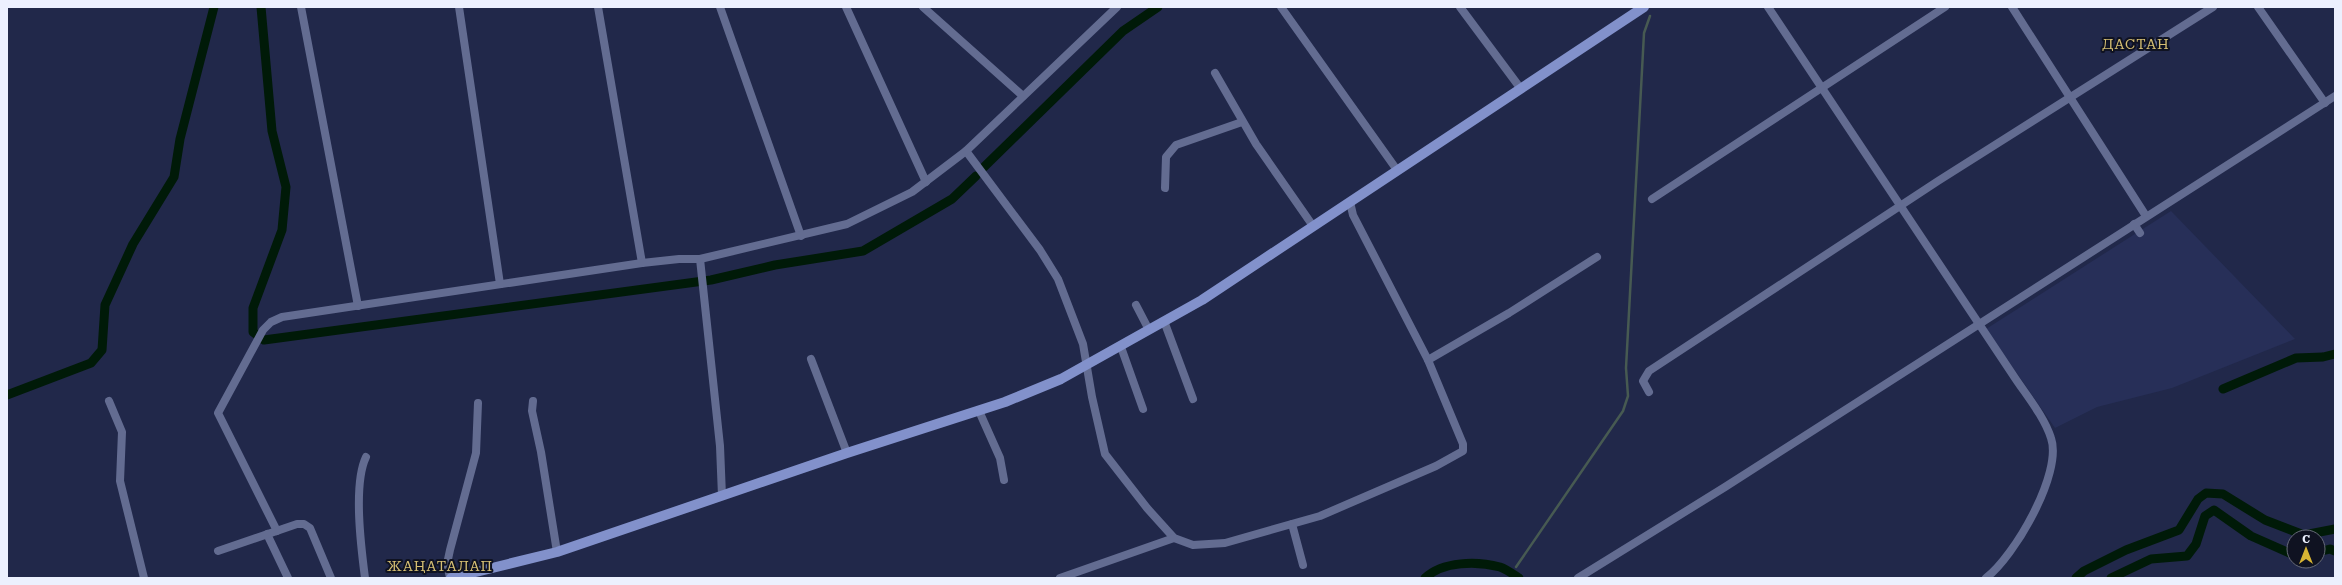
<svg xmlns="http://www.w3.org/2000/svg" width="2342" height="585" viewBox="0 0 2342 585" font-family="'Roboto Serif',serif">
<style>
.built{fill:#272f58}
.lines{fill:none;stroke-linecap:round;stroke-linejoin:round}
.stream{stroke:#475a52;stroke-width:2.5}
.canal{stroke:#001a08;stroke-width:9}
.minor{stroke:#636c91;stroke-width:8}
.secondary{stroke:#8291cb;stroke-width:10}
.labels{text-anchor:middle;dominant-baseline:central;stroke-width:4;stroke-linejoin:round;paint-order:stroke}
.quarter-label{font-size:14px;letter-spacing:1px;fill:#d6bf73;stroke:#0f1221}
</style>
<rect width="100%" height="100%" fill="#21284a"/>
<path class="built" d="M 2171,211 L 2295,339 L 2172,388 L 2097,407 L 2055,428 L 1986,329 Z"/>
<g class="lines">
<path class="stream" d="M 1516,567 L 1623,411 L 1628,396 L 1626,368 L 1644,33 L 1650,16"/>
<g class="canal">
<path d="M 261,7 L 272,131 L 286,187 L 282,230 L 253,308 L 253,332 L 264,340 L 711,280 L 775,265 L 863,251 L 952,199 L 976,176"/>
<path d="M 984,167 L 1123,31 L 1158,7"/>
<path d="M 2223,389 L 2296,358 L 2323,357 L 2335,354"/>
<path d="M 7,395 L 91,363 L 102,350 L 105,305 L 133,244 L 174,177 L 180,139 L 214,7"/>
<path d="M 2318,552 L 2330,549 L 2335,551"/>
<path d="M 1425,578 C 1443,561 1477,561 1500,567 C 1506,569 1513,574 1519,578"/>
<path d="M 2076,578 L 2084,571 L 2126,550 L 2179,530 L 2198,499 L 2206,493 L 2223,494 L 2265,520 L 2304,535 L 2335,529"/>
<path d="M 2111,578 L 2151,559 L 2187,556 L 2196,544 L 2205,516 L 2214,510 L 2251,536 L 2294,555"/>
</g>
<g class="minor">
<path d="M 301,7 L 358,306"/>
<path d="M 459,7 L 500,284"/>
<path d="M 598,7 L 642,263"/>
<path d="M 720,7 L 801,236"/>
<path d="M 846,7 L 926,182"/>
<path d="M 923,7 L 1023,96"/>
<path d="M 1281,7 L 1397,170"/>
<path d="M 1460,7 L 1521,89"/>
<path d="M 1768,7 L 2013,375 C 2026,395 2044,416 2051,438 C 2063,473 2014,557 1986,578"/>
<path d="M 2012,7 L 2146,216"/>
<path d="M 2258,7 L 2325,103"/>
<path d="M 1215,73 L 1256,144 L 1313,226"/>
<path d="M 966,151 L 1040,250 L 1058,279 L 1083,344 L 1092,397 L 1105,454 L 1147,508 L 1174,538 L 1193,545 L 1225,543 L 1320,516 L 1436,466 L 1463,451 L 1463,444 L 1428,360 L 1353,215 L 1350,202"/>
<path d="M 1165,188 L 1166,157 L 1176,145 L 1242,122"/>
<path d="M 1652,199 L 1945,7"/>
<path d="M 2134,224 L 2140,233"/>
<path d="M 700,259 L 720,446 L 722,496"/>
<path d="M 1136,305 L 1149,330"/>
<path d="M 1164,321 L 1193,399"/>
<path d="M 1121,347 L 1143,409"/>
<path d="M 811,359 L 847,453"/>
<path d="M 1428,360 L 1509,313 L 1597,257"/>
<path d="M 1649,392 L 1643,381 L 1649,371 L 1938,181 L 2213,7"/>
<path d="M 109,401 L 122,432 L 120,481 L 144,578"/>
<path d="M 533,401 L 532,411 L 541,452 L 557,552"/>
<path d="M 979,411 L 1000,458 L 1004,480"/>
<path d="M 1292,524 L 1303,565"/>
<path d="M 277,531 L 218,413 L 263,330 L 271,322 L 282,317 L 642,263 L 679,259 L 700,259 L 847,224 L 912,192 L 966,151 L 1117,7"/>
<path d="M 267,534 L 288,578"/>
<path d="M 218,551 L 297,524 L 304,524 L 310,528 L 331,578"/>
<path d="M 365,578 C 361,547 353,484 366,457"/>
<path d="M 450,578 L 447,564 L 450,550 L 476,453 L 478,403"/>
<path d="M 1060,578 L 1174,538"/>
<path d="M 1578,578 L 1725,487 L 2335,96"/>
</g>
<path class="secondary" d="M 451,578 L 557,552 L 847,453 L 1005,402 L 1061,379 L 1202,300 L 1644,7"/>
</g>
<g class="labels">
<g class="quarter-label">
<text x="2136" y="44">ДАСТАН</text>
<text x="440" y="566">ЖАҢАТАЛАП</text>
</g>
</g>
<rect width="2342" height="585" fill="none" stroke="#ecf0fe" stroke-width="16"/>
<g transform="translate(2306 549)"><circle r="19" fill="#0f1221" stroke="#676b79"/>
<path d="M0-3L7 15L0 10L-7 15Z" fill="#d7b434"/>
<text y="-6" font-size="11" font-weight="bold" text-anchor="middle" fill="#ecf0fe">С</text>
</g>
</svg>
